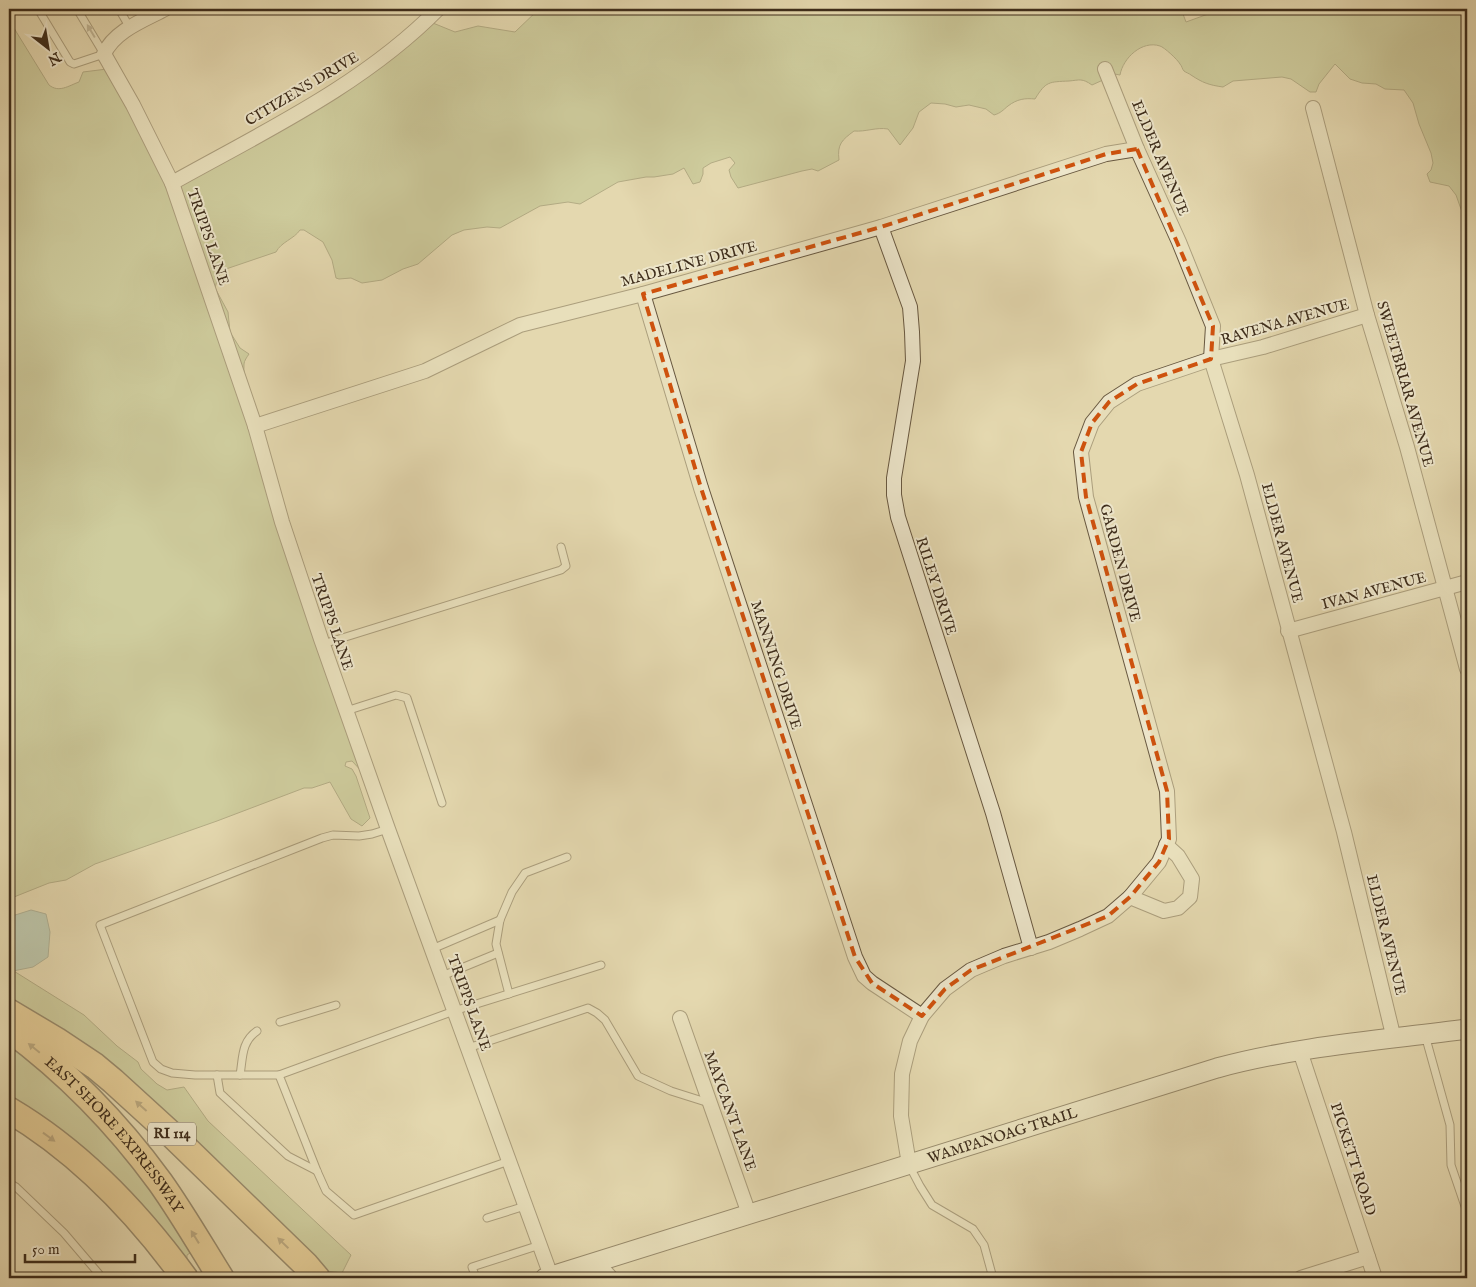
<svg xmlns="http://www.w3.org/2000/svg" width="1476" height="1287" viewBox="0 0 1476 1287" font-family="'IM FELL English',serif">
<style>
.green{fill:#b6be8a;stroke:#7a7652}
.water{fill:#96b9b0;stroke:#738174}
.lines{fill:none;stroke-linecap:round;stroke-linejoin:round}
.service-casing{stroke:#685840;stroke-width:9}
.minor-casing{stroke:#685840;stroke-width:16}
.secondary-casing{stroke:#3e2d1b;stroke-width:21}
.motorway-casing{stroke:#3e2d1b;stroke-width:28}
.service{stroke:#ede6cb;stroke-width:7}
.minor{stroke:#ede6cb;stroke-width:14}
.secondary{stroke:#ede6cb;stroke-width:19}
.motorway{stroke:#e2bc78;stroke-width:25}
.oneway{fill:#968a73}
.oneway2{fill:#886d45}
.marked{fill:none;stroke:#ce520e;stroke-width:4;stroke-dasharray:10 6;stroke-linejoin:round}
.labels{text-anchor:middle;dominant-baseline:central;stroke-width:4;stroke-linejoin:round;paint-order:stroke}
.shield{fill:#ede6cb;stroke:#726450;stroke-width:1}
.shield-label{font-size:14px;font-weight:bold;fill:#3e2d1b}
.street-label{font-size:15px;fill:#3e2d1b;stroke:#ede6cb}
</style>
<rect width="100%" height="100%" fill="#e4d8af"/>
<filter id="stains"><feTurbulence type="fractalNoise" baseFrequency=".004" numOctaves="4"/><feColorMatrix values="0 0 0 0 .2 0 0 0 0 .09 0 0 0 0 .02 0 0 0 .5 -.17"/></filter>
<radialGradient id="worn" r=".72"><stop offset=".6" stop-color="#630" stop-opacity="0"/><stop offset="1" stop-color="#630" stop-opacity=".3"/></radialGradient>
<g class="green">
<path d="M 539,9 L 1180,9 L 1183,14 L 1186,22 L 1222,9 L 1467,9 L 1467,226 L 1456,195 L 1449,186 L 1430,182 L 1427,174 L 1431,170 L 1433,163 L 1431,153 L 1419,124 L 1413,103 L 1404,90 L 1385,89 L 1376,84 L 1362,83 L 1350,79 L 1335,64 L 1319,84 L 1316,92 L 1310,92 L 1291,79 L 1282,77 L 1233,81 L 1223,87 C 1209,85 1203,83 1191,75 C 1190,74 1185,72 1184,71 C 1182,69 1182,66 1180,64 C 1178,60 1164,47 1160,46 C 1142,40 1123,58 1120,75 L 1109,73 L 1103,80 L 1092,85 C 1082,78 1080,80 1069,81 C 1049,82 1046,81 1035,99 C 1025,98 1017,99 1008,106 C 1003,110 1001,113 994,115 L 986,109 L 969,105 L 956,107 L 945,104 L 931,103 L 919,112 L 913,128 L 900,145 L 888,129 C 876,127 866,132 854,131 C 842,140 837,144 839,160 L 818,171 L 812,169 L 802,171 L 738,188 L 731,177 L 729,170 L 735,163 L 730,157 L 711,163 L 703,168 L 703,174 L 700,182 L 693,184 L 684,168 L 673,174 L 654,177 L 646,177 L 618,182 L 580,204 L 568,202 L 540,206 L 500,228 L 487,227 L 464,230 L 452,235 L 418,264 L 403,269 L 382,280 L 362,283 L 351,278 L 339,279 L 336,278 L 332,260 L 323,242 L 304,230 L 300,230 C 294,239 281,242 276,252 L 226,269 L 218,277 L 215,288 L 228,312 L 230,332 L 240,348 L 249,354 C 247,357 244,361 244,364 C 242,379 254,399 258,414 L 251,426 L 366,776 L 352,761 L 346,762 L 345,766 L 352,769 L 356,776 L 370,818 L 362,826 L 351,819 L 330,782 L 312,788 L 304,788 L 217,821 L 95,864 L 66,880 L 49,883 L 9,899 L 9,20 L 49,85 C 59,93 68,86 79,82 L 83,72 L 107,69 L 167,180 L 294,118 L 428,21 L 455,32 L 478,26 L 515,32 Z"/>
<path d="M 9,968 L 84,1015 L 117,1046 L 138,1062 L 141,1069 L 157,1084 L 167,1090 L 184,1087 L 208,1121 L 351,1255 L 342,1273 L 319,1270 L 9,1004 Z"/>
<path d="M 9,1041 L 83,1107 L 133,1164 L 193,1251 L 187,1255 L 187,1262 L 9,1099 Z"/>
</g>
<path class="water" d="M 31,910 L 46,914 L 50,932 L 48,957 L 33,967 L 13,971 L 9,968 L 9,917 Z"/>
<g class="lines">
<g class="service-casing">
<g id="service">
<path d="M 38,9 L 70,62 L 74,64 L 104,54 L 77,9"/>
<path d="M 119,9 L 130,28"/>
<path d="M 323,644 L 561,570 L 566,566 L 561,547"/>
<path d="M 346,711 L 396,695 L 407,698 L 442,803"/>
<path d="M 432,949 L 500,920"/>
<path d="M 442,976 L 498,953"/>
<path d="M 509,994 L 496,944 L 500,920 L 512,892 L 525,873 L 567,857"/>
<path d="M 280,1022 L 336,1005"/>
<path d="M 1425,1035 L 1450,1125 L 1451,1165 L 1467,1212"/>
<path d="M 468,1048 L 588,1008 L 597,1013 L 605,1020 L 638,1076 L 671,1091 L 709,1103"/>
<path d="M 217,1075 L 220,1093 L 288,1156 L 317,1171"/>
<path d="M 240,1075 C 243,1058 241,1042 257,1031"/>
<path d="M 279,1075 L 195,1075 L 172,1073 L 161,1069 L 153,1062 L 100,925 L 322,838 L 333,835 L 359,836 L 372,834 L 388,829"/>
<path d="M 509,1161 L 354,1215 L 326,1191 L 317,1171 L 279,1075 L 454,1011 L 601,965"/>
<path d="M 909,1165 L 920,1186 L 932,1205 L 973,1229 L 984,1245 L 993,1278"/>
<path d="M 9,1183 L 16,1187 L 64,1233 L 99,1274 L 100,1278"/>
<path d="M 487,1218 L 525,1206"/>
<path d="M 476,1278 L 472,1267 L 540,1245"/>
</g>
</g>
<g class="minor-casing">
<g id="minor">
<path d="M 165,9 C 144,20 114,31 104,54 L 133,105 L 172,183 L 255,426 L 282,522 L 321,639 L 388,829 L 551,1276"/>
<path d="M 1105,69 L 1137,149 L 1179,242 L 1213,326 L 1211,359 L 1247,475 L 1344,832 L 1394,1039"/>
<path d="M 1313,108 L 1367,315 L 1407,447 L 1467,669"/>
<path d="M 172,183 C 265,131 363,85 438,9"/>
<path d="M 881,227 L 910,307 L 912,332 L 913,361 L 894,478 L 894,495 L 898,517 L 993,813 L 1031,948"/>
<path d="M 643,294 L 701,488 L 855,957 L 864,976 L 872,983 L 922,1016"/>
<path d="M 255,426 L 425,371 L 520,325 L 643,294 L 881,227 L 1106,154 L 1137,149"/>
<path d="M 1288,631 L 1467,582"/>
<path d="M 1130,897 L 1159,862 L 1169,839 L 1167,791 L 1086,497 L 1081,452 L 1092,423 L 1109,402 L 1137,384 L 1211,359 L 1263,347 L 1367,315"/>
<path d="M 680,1018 L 749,1214"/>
<path d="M 1300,1051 L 1375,1278"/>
<path d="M 909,1164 L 901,1116 L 902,1074 L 910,1041 L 922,1016 L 945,989 L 971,970 L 1004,956 L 1049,942 L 1080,929 L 1108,916 L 1130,897 L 1164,911 L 1178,908 L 1190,897 L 1192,879 L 1178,856 L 1166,845"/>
<path d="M 597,1262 L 611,1278"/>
<path d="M 1301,1278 L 1368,1257"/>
</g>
</g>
<g class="secondary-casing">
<g id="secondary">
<path id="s1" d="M 545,1278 L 1217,1068 C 1298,1046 1384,1040 1467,1029"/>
</g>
</g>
<g class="motorway-casing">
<g id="motorway">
<path d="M 9,1012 L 56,1040 L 95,1066 L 113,1081 L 170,1133 L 306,1265 L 317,1278"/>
<path id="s2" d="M 9,1029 C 67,1072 117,1123 160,1182 C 182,1213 201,1246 221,1278"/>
<path d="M 9,1110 C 80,1152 137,1212 185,1278"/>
</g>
</g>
<use href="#service" class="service"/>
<use href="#minor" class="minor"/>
<use href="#secondary" class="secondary"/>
<use href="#motorway" class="motorway"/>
</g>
<defs><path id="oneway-solid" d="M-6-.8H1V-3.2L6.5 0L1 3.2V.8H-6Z" transform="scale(1.25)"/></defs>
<use class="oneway" href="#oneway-solid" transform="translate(91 31) rotate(-121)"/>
<g class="oneway2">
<use href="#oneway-solid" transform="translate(34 1048) rotate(-141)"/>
<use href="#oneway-solid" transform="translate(141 1106) rotate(-138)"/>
<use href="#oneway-solid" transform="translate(49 1137) rotate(36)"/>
<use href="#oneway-solid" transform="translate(195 1237) rotate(-122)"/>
<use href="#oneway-solid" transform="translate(283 1243) rotate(-136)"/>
</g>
<path d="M0 0H1476V1287H0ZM 1137,149 L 1213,326 L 1211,359 L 1137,384 L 1109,402 L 1092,423 L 1081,452 L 1086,497 L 1167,791 L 1169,839 L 1159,862 L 1130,897 L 1108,916 L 971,970 L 945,989 L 922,1016 L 872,983 L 855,957 L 701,488 L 643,294 L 881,227 L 1106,154 Z" fill="#e4d8af" fill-opacity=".55" fill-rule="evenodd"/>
<path class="marked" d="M 1137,149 L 1213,326 L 1211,359 L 1137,384 L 1109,402 L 1092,423 L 1081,452 L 1086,497 L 1167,791 L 1169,839 L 1159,862 L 1130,897 L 1108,916 L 971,970 L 945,989 L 922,1016 L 872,983 L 855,957 L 701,488 L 643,294 L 881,227 L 1106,154 Z"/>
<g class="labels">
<rect class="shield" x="148" y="1122.5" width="48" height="23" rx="4"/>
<g class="shield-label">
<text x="172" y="1134">RI 114</text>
</g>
<g class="street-label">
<text transform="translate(302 89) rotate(-31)">CITIZENS DRIVE</text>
<text transform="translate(1160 158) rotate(67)">ELDER AVENUE</text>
<text transform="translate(208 237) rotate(71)">TRIPPS LANE</text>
<text transform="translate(689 264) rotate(-15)">MADELINE DRIVE</text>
<text transform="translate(1285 322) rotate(-16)">RAVENA AVENUE</text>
<text transform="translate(1405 384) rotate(74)">SWEETBRIAR AVENUE</text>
<text transform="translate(1282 543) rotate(75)">ELDER AVENUE</text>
<text transform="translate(1120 563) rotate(75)">GARDEN DRIVE</text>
<text transform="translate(936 586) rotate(72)">RILEY DRIVE</text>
<text transform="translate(1374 591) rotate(-15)">IVAN AVENUE</text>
<text transform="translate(332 622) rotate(71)">TRIPPS LANE</text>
<text transform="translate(776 665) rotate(72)">MANNING DRIVE</text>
<text transform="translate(1386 935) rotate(76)">ELDER AVENUE</text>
<text transform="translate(469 1003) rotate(70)">TRIPPS LANE</text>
<text transform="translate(730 1111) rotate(70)">MAYCANT LANE</text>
<text stroke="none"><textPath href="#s1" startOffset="479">WAMPANOAG TRAIL</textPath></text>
<text stroke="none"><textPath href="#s2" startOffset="150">EAST SHORE EXPRESSWAY</textPath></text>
<text transform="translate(1353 1159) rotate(72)">PICKETT ROAD</text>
</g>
</g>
<rect width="1476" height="1287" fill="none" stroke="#e4d8af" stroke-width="30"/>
<rect x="10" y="10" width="1456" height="1267" fill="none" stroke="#3e2d1b" stroke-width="2.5"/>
<rect x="15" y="15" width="1446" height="1257" fill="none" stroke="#3e2d1b"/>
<g transform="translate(48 48) rotate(149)" stroke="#ede6cb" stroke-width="4" paint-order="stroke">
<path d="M0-4L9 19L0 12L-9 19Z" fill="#3e2d1b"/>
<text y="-8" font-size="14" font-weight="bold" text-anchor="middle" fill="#3e2d1b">N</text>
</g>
<path d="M25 1254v8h110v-8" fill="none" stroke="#3e2d1b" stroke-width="2.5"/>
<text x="32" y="1254" font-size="15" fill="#3e2d1b" stroke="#ede6cb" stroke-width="4" paint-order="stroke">50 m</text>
<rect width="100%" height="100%" filter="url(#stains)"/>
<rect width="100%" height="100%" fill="url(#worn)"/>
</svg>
